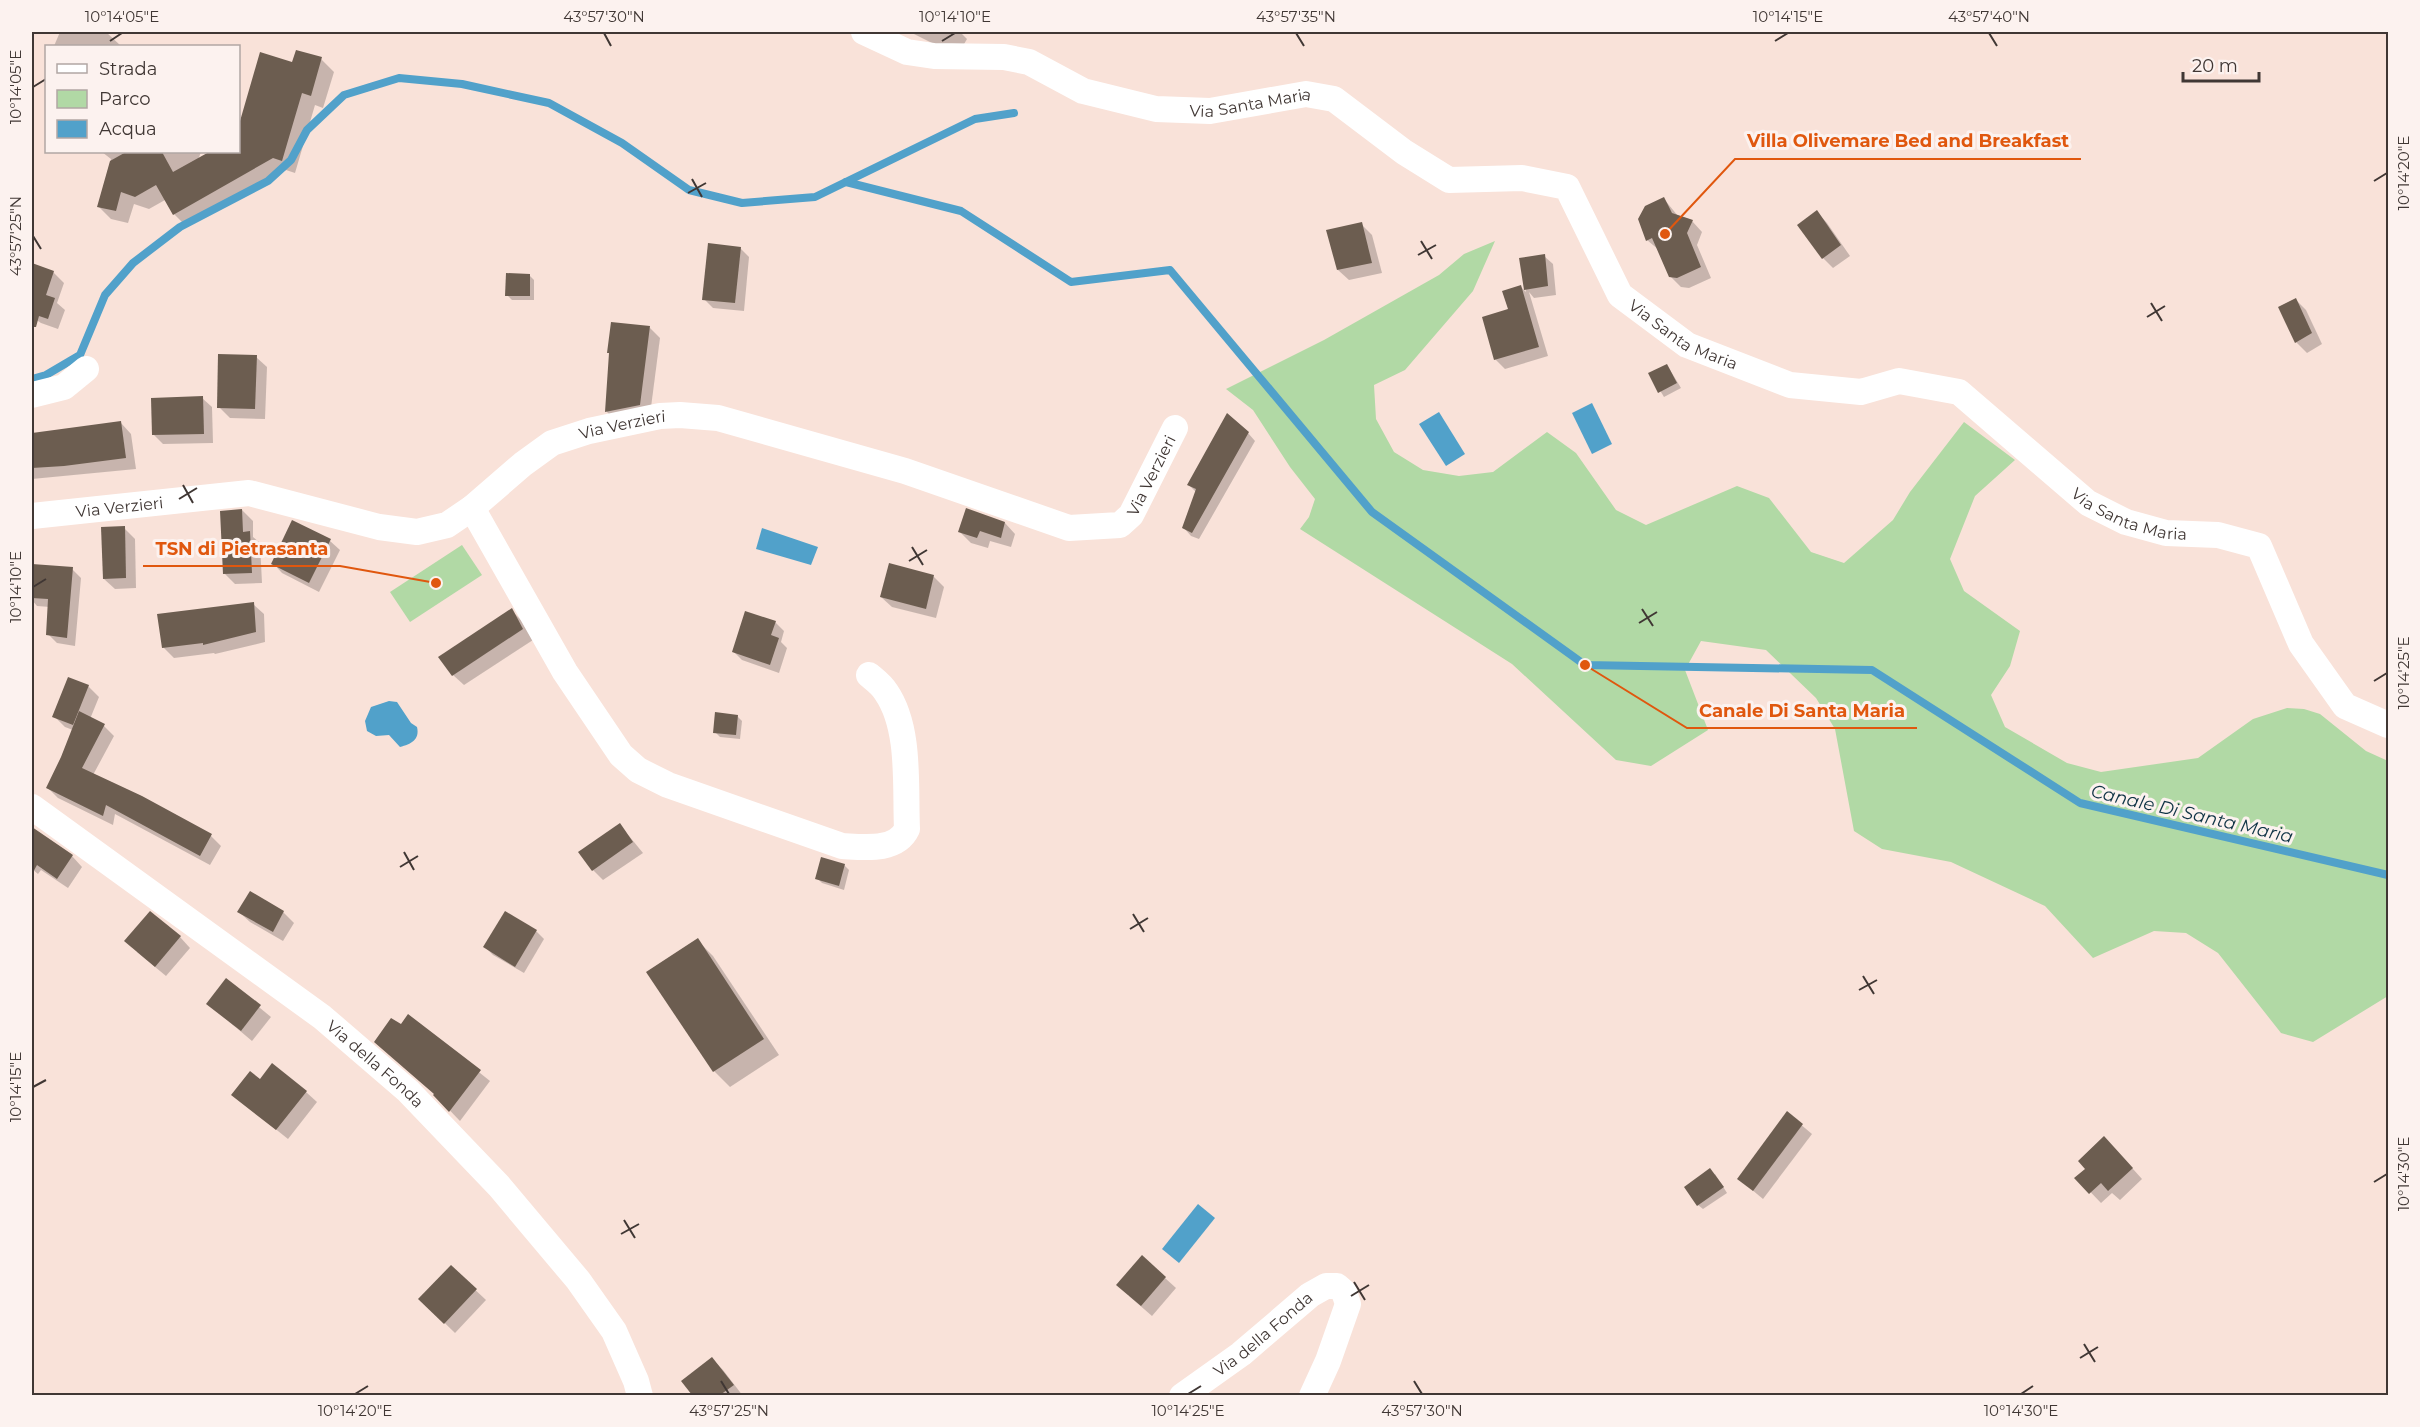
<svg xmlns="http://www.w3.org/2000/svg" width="2420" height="1427" viewBox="0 0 2420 1427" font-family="Montserrat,sans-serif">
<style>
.green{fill:#b1d9a5}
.water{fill:#51a1ca}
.shadow{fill:#0003}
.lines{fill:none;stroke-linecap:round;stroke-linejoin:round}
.stream{stroke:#51a1ca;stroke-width:8}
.building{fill:#6c5d50}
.street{stroke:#fff;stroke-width:26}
.ticks{fill:none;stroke:#403734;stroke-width:2}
.labels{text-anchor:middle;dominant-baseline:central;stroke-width:6;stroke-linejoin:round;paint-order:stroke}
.street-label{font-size:16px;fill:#403734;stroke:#fcf2ef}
.water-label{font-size:18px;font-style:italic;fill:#0f3345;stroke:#fcf2ef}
.leader{fill:none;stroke:#e0570e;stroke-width:2}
.callout-dot{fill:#e0570e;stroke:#fcf2ef;stroke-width:2}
.callout-label{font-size:18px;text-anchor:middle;font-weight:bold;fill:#e0570e;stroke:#fcf2ef;stroke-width:6;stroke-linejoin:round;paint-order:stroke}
.neatline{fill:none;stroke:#403734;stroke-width:2}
.ticks-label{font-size:15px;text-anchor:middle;fill:#403734}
</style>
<rect width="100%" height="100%" fill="#f9e2d9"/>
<g class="green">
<path d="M 1495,241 L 1473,291 L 1405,370 L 1374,385 L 1376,419 L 1394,452 L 1423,470 L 1459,476 L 1493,472 L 1547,432 L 1576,453 L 1616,510 L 1646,525 L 1737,486 L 1769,498 L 1811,552 L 1844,563 L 1893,520 L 1910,492 L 1964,422 L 2015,460 L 1975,496 L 1950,559 L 1964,591 L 2020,631 L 2010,666 L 1991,695 L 2005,727 L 2067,763 L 2101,772 L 2198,758 L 2253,719 L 2287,708 L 2304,709 L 2320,714 L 2366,751 L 2388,761 L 2388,996 L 2313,1042 L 2281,1033 L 2218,953 L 2186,933 L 2154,931 L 2093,958 L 2045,906 L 1951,862 L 1882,849 L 1854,831 L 1835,729 L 1816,698 L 1766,650 L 1701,641 L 1685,670 L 1708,730 L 1651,766 L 1616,760 L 1512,664 L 1300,529 L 1309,517 L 1315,499 L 1290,467 L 1253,410 L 1226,389 L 1324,340 L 1439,275 L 1464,254 Z"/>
<path d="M 462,545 L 482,575 L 410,622 L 390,592 Z"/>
</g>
<g class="water">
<path d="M 1592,403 L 1612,444 L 1592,454 L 1572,413 Z"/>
<path d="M 1439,412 L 1465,454 L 1446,466 L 1419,424 Z"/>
<path d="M 762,528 L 818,547 L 811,565 L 756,549 Z"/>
<path d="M 389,701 L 397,702 L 411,723 L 417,727 C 420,740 411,744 400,747 L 389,735 L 376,736 L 367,731 L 365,721 L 371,707 Z"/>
<path d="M 1198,1204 L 1215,1218 L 1179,1263 L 1162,1249 Z"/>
</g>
<g class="shadow">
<path d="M 60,32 L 106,32 L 121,46 L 54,46 Z"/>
<path d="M 910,32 L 960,32 L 967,39 L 960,51 L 948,51 Z"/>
<path d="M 321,59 L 334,72 L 323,108 L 315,105 L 295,173 L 286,170 L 187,227 L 174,214 L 165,200 L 149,209 L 134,204 L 128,223 L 111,219 L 98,206 L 111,159 L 102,152 L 201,152 L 198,160 L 212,152 L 238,152 L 293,64 Z"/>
<path d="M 1664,199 L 1678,216 L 1692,221 L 1702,232 L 1697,245 L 1711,278 L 1689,288 L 1681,287 L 1670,276 L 1659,250 L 1647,240 Z"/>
<path d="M 1817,212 L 1827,223 L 1850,256 L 1833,268 L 1823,258 Z"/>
<path d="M 1361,224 L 1372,235 L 1382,273 L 1349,280 L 1338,270 Z"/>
<path d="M 740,248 L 749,257 L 744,311 L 713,308 L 704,299 Z"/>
<path d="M 1544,256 L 1553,264 L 1556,295 L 1534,298 L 1529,292 L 1548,356 L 1505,369 L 1495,359 L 1509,310 L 1521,287 L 1526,292 L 1521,259 Z"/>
<path d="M 32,265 L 53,272 L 64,283 L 57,303 L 65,310 L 58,329 L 41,323 L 32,317 Z"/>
<path d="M 529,275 L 534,280 L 534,300 L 512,300 L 507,295 Z"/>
<path d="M 2296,300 L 2306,310 L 2322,344 L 2307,353 L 2296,342 Z"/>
<path d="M 650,328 L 660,338 L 650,415 L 617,422 L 607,412 L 610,354 Z"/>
<path d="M 256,357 L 267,367 L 265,419 L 230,418 L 219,407 Z"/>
<path d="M 1667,365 L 1681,388 L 1664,397 L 1650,374 Z"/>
<path d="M 202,398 L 212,407 L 213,443 L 163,444 L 153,434 Z"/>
<path d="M 121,423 L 131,434 L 136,469 L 32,479 L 32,430 L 35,434 Z"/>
<path d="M 1248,433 L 1255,441 L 1199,539 L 1191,536 L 1184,528 L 1196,492 L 1189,485 Z"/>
<path d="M 242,510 L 253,521 L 253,537 L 260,543 L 262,583 L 235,584 L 225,574 Z"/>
<path d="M 1005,523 L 1015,534 L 1011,547 L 990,541 L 988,548 L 971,543 L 960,532 Z"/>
<path d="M 124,528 L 135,539 L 136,588 L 115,589 L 104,579 Z"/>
<path d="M 330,541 L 340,550 L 319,592 L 282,573 L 273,563 Z"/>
<path d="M 32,566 L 72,569 L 81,578 L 75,646 L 57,643 L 48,634 L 50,607 L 37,606 L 32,600 Z"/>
<path d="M 933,576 L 944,587 L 936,618 L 892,607 L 881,597 Z"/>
<path d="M 253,604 L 264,614 L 265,642 L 215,654 L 214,653 L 174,658 L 163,647 Z"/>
<path d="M 511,610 L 522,621 L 533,640 L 464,685 L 453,675 Z"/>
<path d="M 775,622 L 784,631 L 781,642 L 787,648 L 779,673 L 742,660 L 733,651 Z"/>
<path d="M 88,686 L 99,697 L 90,719 L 104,726 L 114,736 L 93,775 L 211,836 L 221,846 L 210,865 L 115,814 L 113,825 L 58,798 L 48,788 L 73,730 L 65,727 L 54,716 Z"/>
<path d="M 737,716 L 742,721 L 740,739 L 720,737 L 715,732 Z"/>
<path d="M 620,825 L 643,853 L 603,880 L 593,870 Z"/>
<path d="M 32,828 L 72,856 L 82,867 L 68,888 L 41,870 L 38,874 L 32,869 Z"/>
<path d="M 844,865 L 849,870 L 844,890 L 822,883 L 817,878 Z"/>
<path d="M 250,893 L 283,912 L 294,923 L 283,941 L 250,922 L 239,912 Z"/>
<path d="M 536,931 L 544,939 L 524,973 L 493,955 L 485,947 Z"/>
<path d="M 180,937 L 190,948 L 166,976 L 137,952 Z"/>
<path d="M 697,940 L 713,956 L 779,1055 L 730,1087 L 714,1071 Z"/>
<path d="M 226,980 L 271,1017 L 252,1041 L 208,1004 Z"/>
<path d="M 409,1016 L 490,1081 L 460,1121 L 435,1095 L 401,1026 Z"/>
<path d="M 260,1081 L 306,1092 L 317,1102 L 288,1139 L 233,1095 Z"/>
<path d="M 1787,1113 L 1812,1134 L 1763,1199 L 1739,1179 Z"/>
<path d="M 2115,1149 L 2142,1179 L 2120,1200 L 2112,1193 L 2101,1203 L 2077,1178 Z"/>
<path d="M 1715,1174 L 1727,1193 L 1703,1209 L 1698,1205 Z"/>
<path d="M 451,1267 L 486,1300 L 455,1333 L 420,1299 Z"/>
<path d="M 1165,1278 L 1176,1288 L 1152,1316 L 1129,1296 Z"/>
<path d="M 712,1359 L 723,1370 L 743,1396 L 694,1396 L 683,1381 Z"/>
</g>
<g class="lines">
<g class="stream">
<path d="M 846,182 L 961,211 L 1071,282 L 1170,270 L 1372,512 L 1585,665 L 1872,670 L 2080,803 L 2388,875"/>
<path d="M 32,379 L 46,375 L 80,355 L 105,295 L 133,263 L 180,227 L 268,181 L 291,160 L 307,130 L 344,95 L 399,78 L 462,84 L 549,103 L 622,143 L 689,190 L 742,203 L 815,197 L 975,119 L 1014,113"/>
</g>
</g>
<g class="building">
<path d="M 296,50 L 322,57 L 311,96 L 302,93 L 282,161 L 273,158 L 173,215 L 156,185 L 135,197 L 121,192 L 116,211 L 97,207 L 110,161 L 126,152 L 162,152 L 173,172 L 209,152 L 238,152 L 238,128 L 260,52 L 292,62 Z"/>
<path d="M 1664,197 L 1672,213 L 1693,220 L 1687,233 L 1701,267 L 1677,278 L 1669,277 L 1652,238 L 1646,241 L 1638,219 L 1645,206 Z"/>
<path d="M 1817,210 L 1841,245 L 1822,259 L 1797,225 Z"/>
<path d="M 1362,222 L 1372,263 L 1337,270 L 1326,230 Z"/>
<path d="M 708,243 L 741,247 L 735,303 L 702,300 Z"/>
<path d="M 1545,254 L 1548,286 L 1524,290 L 1519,258 Z"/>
<path d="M 32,263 L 54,271 L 46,295 L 55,298 L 48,319 L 39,316 L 36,327 L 32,327 Z"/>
<path d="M 506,273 L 530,274 L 530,296 L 505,296 Z"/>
<path d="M 1521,285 L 1539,347 L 1494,360 L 1482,317 L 1508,309 L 1502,291 Z"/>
<path d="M 2296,298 L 2312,333 L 2295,343 L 2278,307 Z"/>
<path d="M 611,322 L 650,326 L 640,405 L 605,412 L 609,353 L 607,353 Z"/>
<path d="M 218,354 L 257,355 L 255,409 L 217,408 Z"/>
<path d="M 1667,364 L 1677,383 L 1658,393 L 1648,373 Z"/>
<path d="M 203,396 L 204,434 L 152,435 L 151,398 Z"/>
<path d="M 1227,413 L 1249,432 L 1192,533 L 1182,528 L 1196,489 L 1187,485 Z"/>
<path d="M 121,421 L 126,458 L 64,466 L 32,468 L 32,433 Z"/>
<path d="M 966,508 L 1005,522 L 1001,538 L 980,531 L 977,538 L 958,532 Z"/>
<path d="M 242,509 L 243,532 L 250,531 L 252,573 L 223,574 L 220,511 Z"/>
<path d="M 292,520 L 331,539 L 309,583 L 271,564 Z"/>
<path d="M 125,526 L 126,578 L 103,579 L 101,527 Z"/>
<path d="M 889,563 L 934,575 L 926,609 L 880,597 Z"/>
<path d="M 32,564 L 73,567 L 67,638 L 46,635 L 48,599 L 32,598 Z"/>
<path d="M 254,602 L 256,632 L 203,645 L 203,643 L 162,648 L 157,614 Z"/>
<path d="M 512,608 L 523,629 L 452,676 L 438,657 Z"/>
<path d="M 745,611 L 776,621 L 771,635 L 779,638 L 770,665 L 732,652 Z"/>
<path d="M 68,677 L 89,685 L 73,725 L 52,717 Z"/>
<path d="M 79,711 L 105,724 L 82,768 L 142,796 L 212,834 L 200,856 L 106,805 L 103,816 L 46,788 L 61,757 Z"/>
<path d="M 715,712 L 738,715 L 736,735 L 713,733 Z"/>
<path d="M 620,823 L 633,842 L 592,871 L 578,852 Z"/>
<path d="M 32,827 L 73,855 L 57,879 L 37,865 L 32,874 Z"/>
<path d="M 821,857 L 845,864 L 839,886 L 815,879 Z"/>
<path d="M 250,891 L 284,911 L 273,932 L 237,912 Z"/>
<path d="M 150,911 L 181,936 L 155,967 L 124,941 Z"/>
<path d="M 505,911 L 537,930 L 515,967 L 483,947 Z"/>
<path d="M 698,938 L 764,1039 L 713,1072 L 646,972 Z"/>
<path d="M 226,978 L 261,1005 L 241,1031 L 206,1004 Z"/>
<path d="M 408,1014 L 481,1070 L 449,1112 L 433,1095 L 434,1094 L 374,1042 L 391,1018 L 401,1024 Z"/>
<path d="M 272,1063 L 307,1091 L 276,1130 L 231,1095 L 250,1071 L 260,1079 Z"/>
<path d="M 1787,1111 L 1803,1124 L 1753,1191 L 1737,1179 Z"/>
<path d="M 2104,1136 L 2133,1168 L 2108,1191 L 2101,1183 L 2089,1194 L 2074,1178 L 2085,1169 L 2078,1161 Z"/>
<path d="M 1710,1168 L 1724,1187 L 1697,1206 L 1684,1187 Z"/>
<path d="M 1142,1255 L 1166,1277 L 1141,1306 L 1116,1285 Z"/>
<path d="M 451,1265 L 477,1289 L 444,1324 L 418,1299 Z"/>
<path d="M 712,1357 L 734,1385 L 720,1395 L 692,1395 L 681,1381 Z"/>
</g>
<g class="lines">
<g class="street">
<path id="s1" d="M 864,32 L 907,52 L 934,56 L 1004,57 L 1029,62 L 1083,91 L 1156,109 L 1210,111 L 1306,94 L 1334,99 L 1404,152 L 1449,180 L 1522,178 L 1567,187 L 1620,295 L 1687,345 L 1790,385 L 1861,392 L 1899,381 L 1959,392 L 2088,503 L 2126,522 L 2166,533 L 2218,535 L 2259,546 L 2301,644 L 2345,706 L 2388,725"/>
<path d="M 32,395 L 64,387 L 86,369"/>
<path d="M 472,508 L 565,672 L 621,755 L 638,770 L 668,785 L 842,846 C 863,847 896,852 907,829 C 905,787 911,728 886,692 C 882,685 875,680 869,675"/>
<path id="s2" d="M 32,516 L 249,493 L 379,527 L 417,532 L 447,525 L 472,508 L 523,464 L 552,443 L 589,431 L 660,416 L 680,415 L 718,418 L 905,471 L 1069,528 L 1120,525 L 1131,515 L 1175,428"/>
<path id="s3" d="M 32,807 L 322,1017 L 408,1091 L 499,1186 L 578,1280 L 614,1331 L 636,1381 L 640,1396"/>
<path id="s4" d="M 1182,1396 L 1241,1354 L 1310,1295 L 1326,1286 L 1337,1286 L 1344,1292 L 1348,1304 L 1328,1361 L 1312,1396"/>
</g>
</g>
<path class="ticks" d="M 604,33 L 611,46M 1296,33 L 1304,46M 1989,33 L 1997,46M 110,41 L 122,33M 942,41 L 955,33M 1775,41 L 1788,33M 33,87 L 46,79M 692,179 L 702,197M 2374,181 L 2387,173M 688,193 L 706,183M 33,236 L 41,249M 1421,241 L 1432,259M 1418,255 L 1436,245M 2151,303 L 2162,321M 2147,317 L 2165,306M 183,485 L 193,503M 179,499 L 197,488M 912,547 L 923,565M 909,561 L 927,550M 33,587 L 46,579M 1642,609 L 1653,626M 1639,623 L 1657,612M 2374,681 L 2387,673M 404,852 L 414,870M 400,867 L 418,856M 1133,914 L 1144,932M 1130,929 L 1148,918M 1863,976 L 1874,994M 1859,990 L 1877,980M 33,1087 L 46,1080M 2374,1182 L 2387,1174M 624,1220 L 635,1238M 621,1234 L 639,1224M 1354,1282 L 1365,1300M 1351,1296 L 1369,1285M 2084,1344 L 2095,1362M 2080,1358 L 2098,1347M 721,1381 L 729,1394M 1414,1381 L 1422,1394M 355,1394 L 368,1386M 1188,1394 L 1201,1386M 2021,1394 L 2033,1386"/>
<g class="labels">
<g class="street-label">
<text stroke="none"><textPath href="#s1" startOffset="402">Via Santa Maria</textPath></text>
<text stroke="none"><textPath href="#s1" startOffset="942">Via Santa Maria</textPath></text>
<text stroke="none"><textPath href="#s2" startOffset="628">Via Verzieri</textPath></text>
<text stroke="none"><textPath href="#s2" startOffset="1203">Via Verzieri</textPath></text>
<text stroke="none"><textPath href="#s2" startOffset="88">Via Verzieri</textPath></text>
<text stroke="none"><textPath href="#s1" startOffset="1446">Via Santa Maria</textPath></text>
<text stroke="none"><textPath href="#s3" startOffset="429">Via della Fonda</textPath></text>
<text stroke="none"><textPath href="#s4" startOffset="102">Via della Fonda</textPath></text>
</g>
<g class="water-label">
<text transform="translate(2192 814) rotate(13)">Canale Di Santa Maria</text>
</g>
</g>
<path class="leader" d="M1665 234L1735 159H2081M436 583L340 566H143M1585 665L1687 728H1917"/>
<g class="callout-dot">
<circle cx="1665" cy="234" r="6"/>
<circle cx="436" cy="583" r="6"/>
<circle cx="1585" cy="665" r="6"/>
</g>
<g class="callout-label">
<text x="1908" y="147">Villa Olivemare Bed and Breakfast</text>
<text x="242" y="555">TSN di Pietrasanta</text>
<text x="1802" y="717">Canale Di Santa Maria</text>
</g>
<rect width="2420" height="1427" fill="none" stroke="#fcf2ef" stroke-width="66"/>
<rect x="45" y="45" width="195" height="108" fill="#fcf2ef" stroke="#b1a7a4" stroke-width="1.5"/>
<rect x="57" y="64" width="30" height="9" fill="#ffffff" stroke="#b1a7a4" stroke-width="1.5"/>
<text x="99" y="75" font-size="18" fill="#403734">Strada</text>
<rect x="57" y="90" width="30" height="18" fill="#b1d9a5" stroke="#b1a7a4" stroke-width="1.5"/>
<text x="99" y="105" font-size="18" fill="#403734">Parco</text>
<rect x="57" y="120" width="30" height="18" fill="#51a1ca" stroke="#b1a7a4" stroke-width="1.5"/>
<text x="99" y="135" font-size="18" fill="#403734">Acqua</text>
<path d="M2183 72v9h76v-9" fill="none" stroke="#403734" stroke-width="3"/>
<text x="2192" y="72" font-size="18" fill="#403734" stroke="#fcf2ef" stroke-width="4.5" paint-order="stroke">20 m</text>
<rect x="33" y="33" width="2354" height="1361" class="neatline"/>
<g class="ticks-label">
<text x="122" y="22">10°14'05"E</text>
<text x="604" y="22">43°57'30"N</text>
<text x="955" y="22">10°14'10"E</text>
<text x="1296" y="22">43°57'35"N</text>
<text x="1788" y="22">10°14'15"E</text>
<text x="1989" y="22">43°57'40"N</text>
<text transform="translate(16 87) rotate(-90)" y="5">10°14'05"E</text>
<text transform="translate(2404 173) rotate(-90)" y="5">10°14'20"E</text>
<text transform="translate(16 236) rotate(-90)" y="5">43°57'25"N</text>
<text transform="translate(16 587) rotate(-90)" y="5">10°14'10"E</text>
<text transform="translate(2404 673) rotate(-90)" y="5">10°14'25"E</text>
<text transform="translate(16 1087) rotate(-90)" y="5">10°14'15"E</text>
<text transform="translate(2404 1174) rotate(-90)" y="5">10°14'30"E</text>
<text x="355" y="1416">10°14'20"E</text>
<text x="729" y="1416">43°57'25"N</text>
<text x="1188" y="1416">10°14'25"E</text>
<text x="1422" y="1416">43°57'30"N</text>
<text x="2021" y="1416">10°14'30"E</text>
</g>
</svg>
